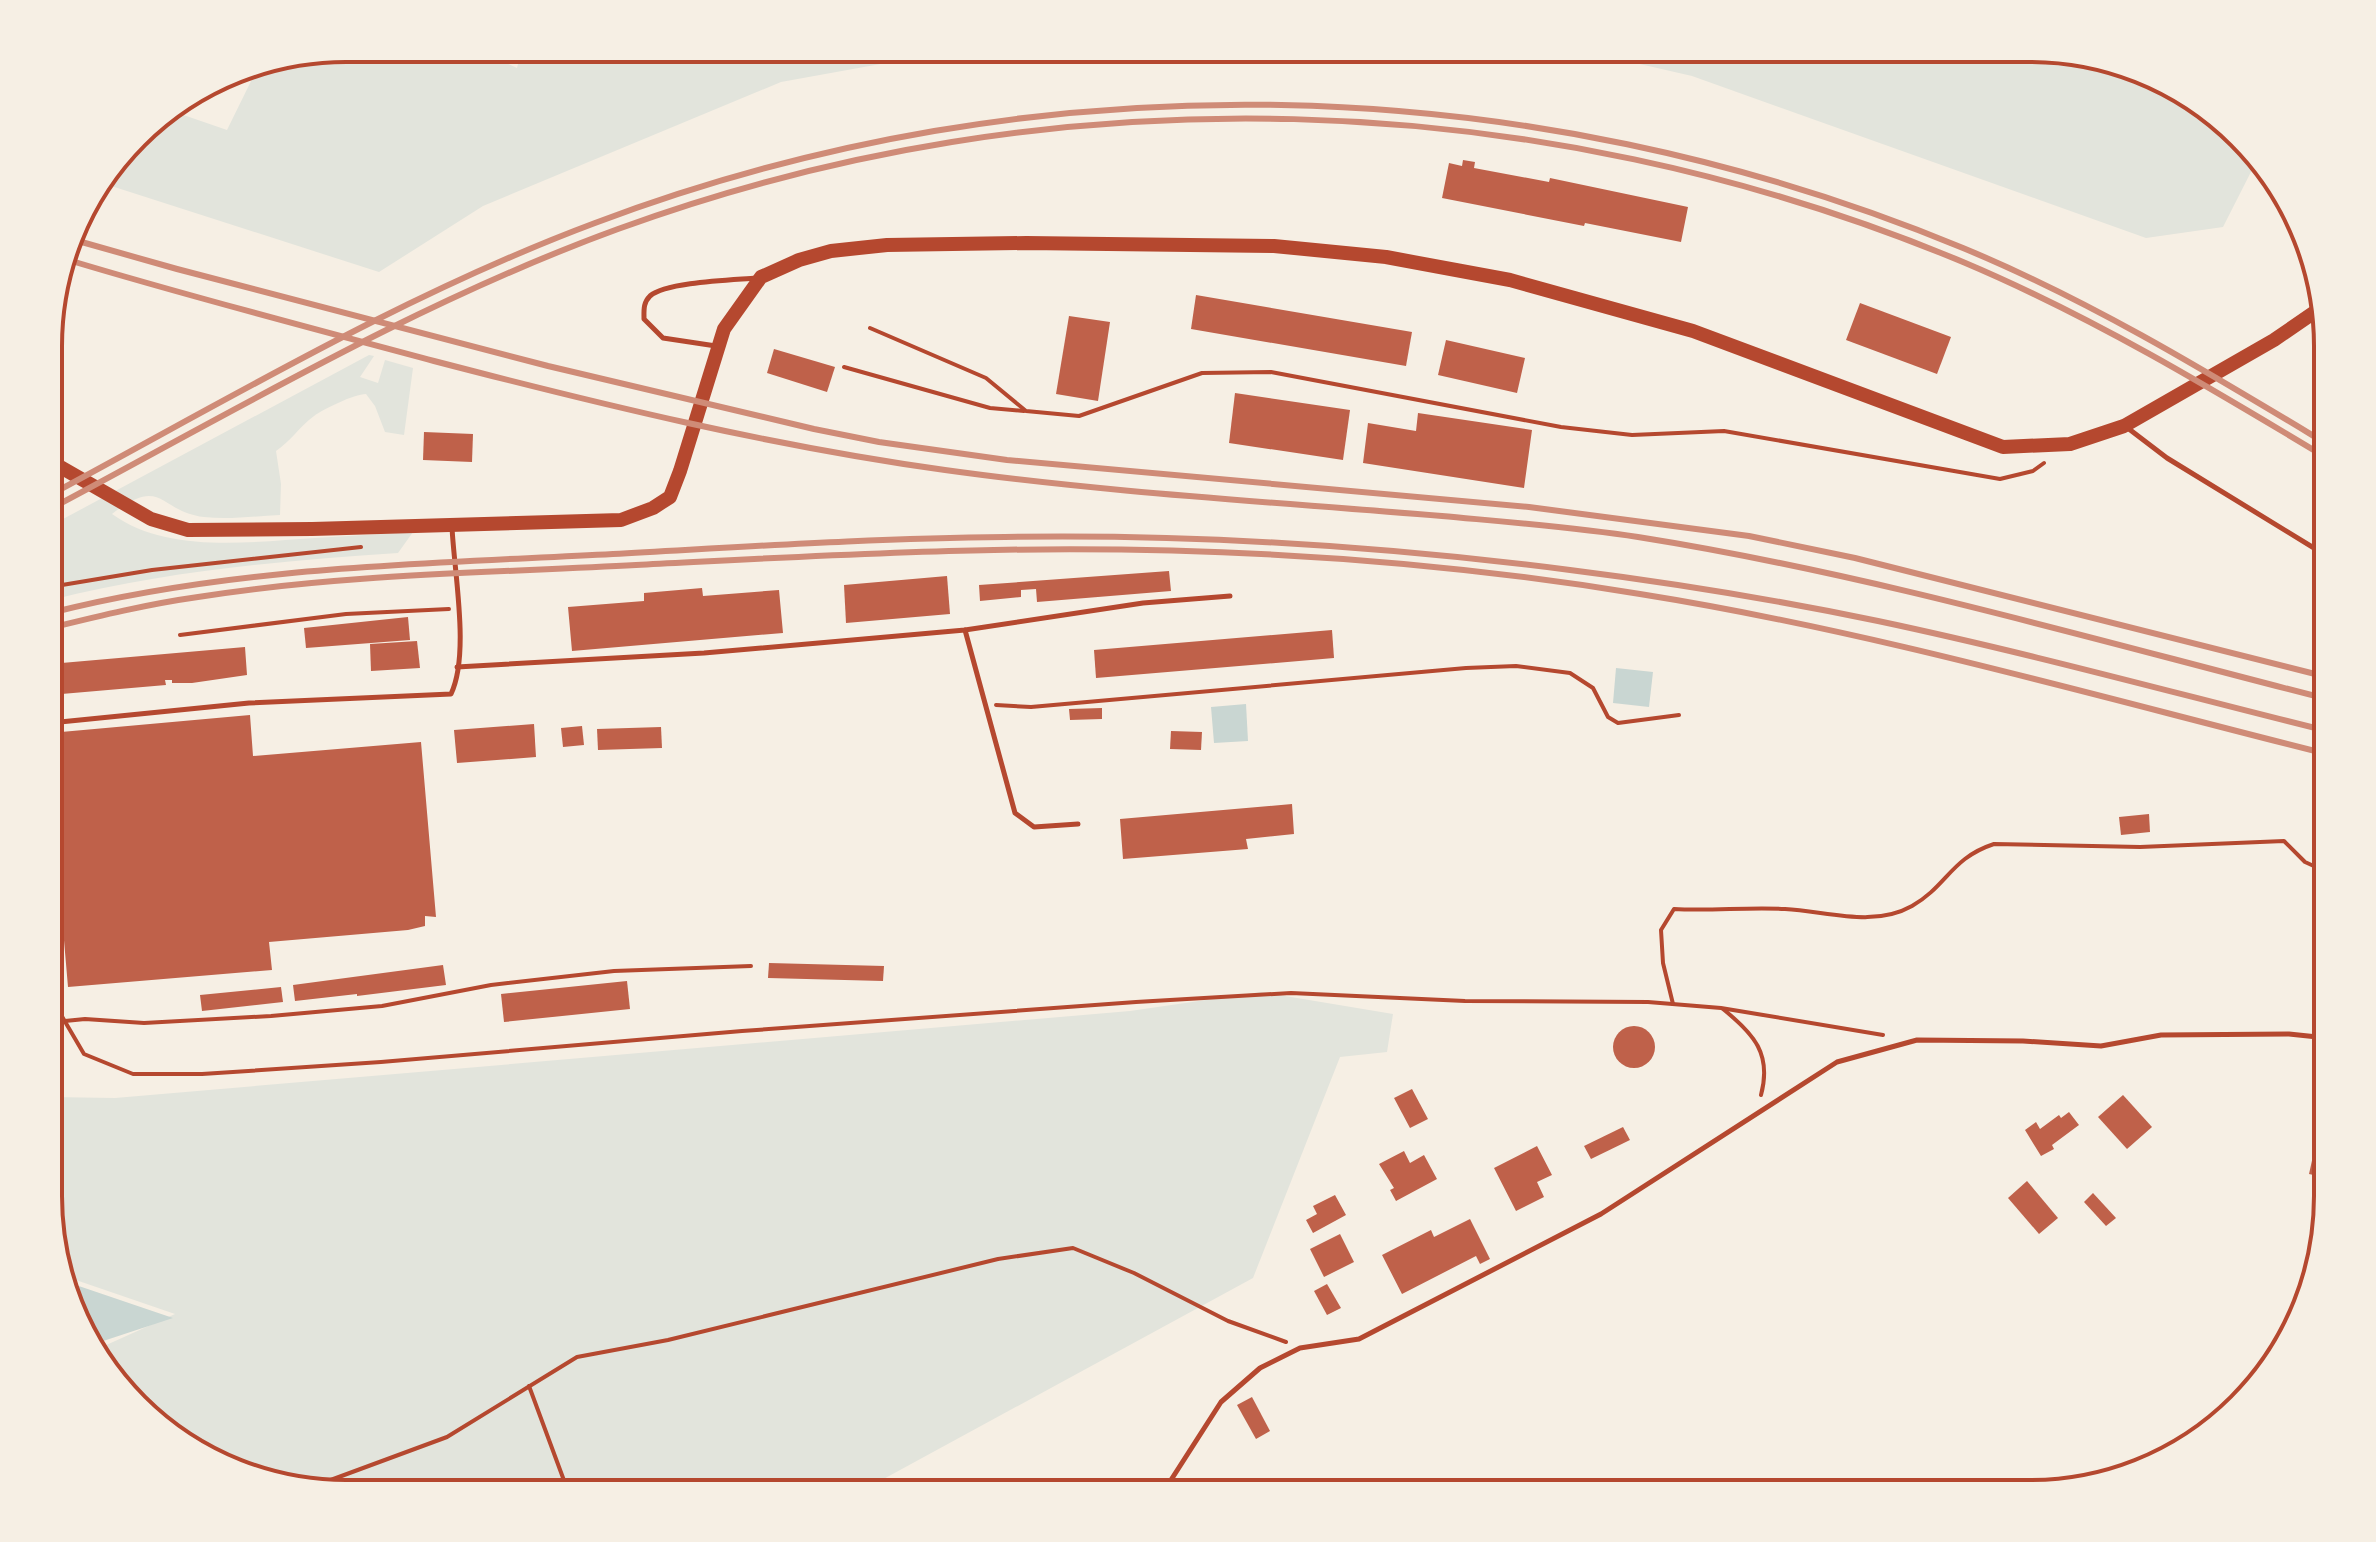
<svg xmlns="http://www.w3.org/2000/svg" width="2376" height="1542" viewBox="0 0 2376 1542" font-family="'Fira Sans',sans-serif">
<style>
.green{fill:#e2e4dc}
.water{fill:#c9d6d2}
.building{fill:#bf614a}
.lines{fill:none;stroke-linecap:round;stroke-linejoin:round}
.path{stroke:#b5482f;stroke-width:4}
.service{stroke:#b5482f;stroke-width:5}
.tertiary{stroke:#b5482f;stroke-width:14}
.rail{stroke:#cf8b77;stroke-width:6}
.rim{fill:none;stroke:#b5482f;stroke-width:4}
</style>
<rect width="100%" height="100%" fill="#f6efe4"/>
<g class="green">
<path d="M 346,48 L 475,48 L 517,68 L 522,48 L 969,48 L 781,82 L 483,206 L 379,272 L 102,183 L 149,122 L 169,110 L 227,130 L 259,65 Z"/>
<path d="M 1570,48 L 2031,48 L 2126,64 L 2196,98 L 2256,162 L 2223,227 L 2146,238 L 1692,76 Z"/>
<path d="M 369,355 L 374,356 L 360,377 L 378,383 L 385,360 L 413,368 L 404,435 L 385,432 L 375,406 L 366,394 C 354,394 324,409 314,416 C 299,427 291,441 276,451 L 281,484 L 280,515 C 255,516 229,520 204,517 C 159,512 163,474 112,514 C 167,554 251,542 315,538 C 348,536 381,534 413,532 L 398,553 C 279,561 166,571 51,600 L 50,526 Z"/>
<path d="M 1261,992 L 1393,1014 L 1387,1052 L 1340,1057 L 1253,1278 L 856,1494 L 345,1494 L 250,1478 L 180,1444 L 93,1351 L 175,1314 L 70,1278 L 61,1267 L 50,1235 L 50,1097 L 115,1098 L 1130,1011 Z"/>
</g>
<g class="water">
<path d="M 1616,668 L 1653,672 L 1649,707 L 1613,703 Z"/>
<path d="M 1246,704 L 1248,741 L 1214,743 L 1211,707 Z"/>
<path d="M 66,1281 L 67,1282 L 173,1318 L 88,1346 Z"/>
</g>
<g class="building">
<path d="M 1463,160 L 1475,162 L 1474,168 L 1549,182 L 1550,178 L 1688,207 L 1681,242 L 1585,223 L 1584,226 L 1442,198 L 1449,163 L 1462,166 Z"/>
<path d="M 1196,295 L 1412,332 L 1406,366 L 1191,329 Z"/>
<path d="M 1860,303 L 1951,337 L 1937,374 L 1846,340 Z"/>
<path d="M 1069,316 L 1110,322 L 1098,401 L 1056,394 Z"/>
<path d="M 1446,340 L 1525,358 L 1517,393 L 1438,375 Z"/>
<path d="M 774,349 L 835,367 L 827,392 L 767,373 Z"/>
<path d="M 1235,393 L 1350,410 L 1343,460 L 1229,443 Z"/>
<path d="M 1418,413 L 1532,430 L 1524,488 L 1363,463 L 1368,423 L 1416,431 Z"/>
<path d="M 424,432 L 473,434 L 472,462 L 423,460 Z"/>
<path d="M 1169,571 L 1171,591 L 1037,602 L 1036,589 L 1021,590 L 1021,597 L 980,601 L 979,585 Z"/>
<path d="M 947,576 L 950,614 L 846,623 L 844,585 Z"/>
<path d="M 702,588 L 703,596 L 779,590 L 783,633 L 572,651 L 568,607 L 644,601 L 644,593 Z"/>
<path d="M 408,617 L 410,640 L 306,648 L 304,628 Z"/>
<path d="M 1332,630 L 1334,658 L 1096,678 L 1094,650 Z"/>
<path d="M 417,641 L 420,668 L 371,671 L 370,644 Z"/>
<path d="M 245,647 L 247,675 L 192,683 L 172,683 L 172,680 L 165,680 L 166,685 L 50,695 L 50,664 Z"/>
<path d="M 1102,708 L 1102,719 L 1070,720 L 1069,709 Z"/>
<path d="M 250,715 L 253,756 L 421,742 L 436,917 L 425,916 L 425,926 L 408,930 L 269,942 L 272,970 L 68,987 L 50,777 L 50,733 Z"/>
<path d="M 534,724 L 536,757 L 457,763 L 454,730 Z"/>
<path d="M 582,726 L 584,745 L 563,747 L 561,728 Z"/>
<path d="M 661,727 L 662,748 L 598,750 L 597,729 Z"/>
<path d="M 1171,731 L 1202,732 L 1201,750 L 1170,749 Z"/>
<path d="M 1292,804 L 1294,834 L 1246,839 L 1248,849 L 1123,859 L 1120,819 Z"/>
<path d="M 2149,814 L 2150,832 L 2121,835 L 2119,817 Z"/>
<path d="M 769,963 L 884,966 L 883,981 L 768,978 Z"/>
<path d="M 443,965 L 446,985 L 357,996 L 357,994 L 295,1001 L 293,985 Z"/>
<path d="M 627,981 L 630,1009 L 504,1022 L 501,994 Z"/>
<path d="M 281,987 L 283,1002 L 202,1011 L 200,995 Z"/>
<circle cx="1634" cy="1047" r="21"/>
<path d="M 1412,1089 L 1428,1119 L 1410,1128 L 1394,1098 Z"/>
<path d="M 2123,1095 L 2152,1127 L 2127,1149 L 2098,1117 Z"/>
<path d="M 2069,1112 L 2079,1125 L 2052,1145 L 2054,1149 L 2041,1156 L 2025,1130 L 2036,1122 L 2040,1129 L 2059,1115 L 2061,1118 Z"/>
<path d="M 1623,1127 L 1630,1140 L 1591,1159 L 1584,1146 Z"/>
<path d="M 2324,1131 L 2327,1132 L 2327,1178 L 2309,1174 L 2315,1147 L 2320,1148 Z"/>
<path d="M 1537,1146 L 1552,1175 L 1537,1182 L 1544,1197 L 1516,1211 L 1494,1168 Z"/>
<path d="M 1404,1151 L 1410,1163 L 1424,1155 L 1437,1179 L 1396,1201 L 1390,1190 L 1394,1188 L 1379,1164 Z"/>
<path d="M 2027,1181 L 2058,1218 L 2039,1234 L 2008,1198 Z"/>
<path d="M 2093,1193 L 2116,1218 L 2106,1226 L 2084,1202 Z"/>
<path d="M 1335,1195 L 1346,1215 L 1313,1233 L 1306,1220 L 1317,1214 L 1313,1206 Z"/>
<path d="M 1470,1219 L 1490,1259 L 1480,1264 L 1476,1256 L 1402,1294 L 1382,1255 L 1431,1230 L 1434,1237 Z"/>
<path d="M 1340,1234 L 1354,1262 L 1324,1277 L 1310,1249 Z"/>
<path d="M 1327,1284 L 1341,1308 L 1327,1315 L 1314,1291 Z"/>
<path d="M 1252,1397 L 1270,1431 L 1256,1439 L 1237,1405 Z"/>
</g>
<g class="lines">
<g class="path">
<path d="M 870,328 L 986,378 L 1026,411 L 1079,416 L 1202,373 L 1271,372 L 1561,427 L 1632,435 L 1724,431 L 2000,479 L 2033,471 L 2044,463"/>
<path d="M 844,367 L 990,408 L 1024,411"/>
<path d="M 50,587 L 152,570 L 361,547"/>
<path d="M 180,635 L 346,614 L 449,609"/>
<path d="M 996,705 L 1031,707 L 1466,668 L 1516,666 L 1570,673 L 1593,688 L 1608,717 L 1618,723 L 1679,715"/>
<path d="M 50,996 L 84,1054 L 133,1074 L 202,1074 L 381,1062 L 742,1031 L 1136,1002 L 1291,993 L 1465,1001 L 1648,1002 L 1721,1008 L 1883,1035"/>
<path d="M 1673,1004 L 1663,963 L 1661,930 L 1674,909 C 1711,911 1748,907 1785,909 C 1827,911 1873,928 1912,906 C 1947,886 1951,858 1994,844 L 2140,847 L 2284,841 L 2305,862 L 2327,872"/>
<path d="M 1723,1009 C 1754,1034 1772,1054 1761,1095"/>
<path d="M 65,1021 L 85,1019 L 144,1023 L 271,1016 L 382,1006 L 491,985 L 614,971 L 751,966"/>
<path d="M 529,1386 L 569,1494"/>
<path d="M 309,1488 L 447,1437 L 577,1357 L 668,1340 L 998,1259 L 1073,1248 L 1134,1273 L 1228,1321 L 1286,1342"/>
</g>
<g class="service">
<path d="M 178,104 L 182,106 L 183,101"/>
<path d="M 716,346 L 663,338 L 644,319 C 644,310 643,303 650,296 C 666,282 733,280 756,278"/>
<path d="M 2125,426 L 2167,458 L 2327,556"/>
<path d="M 965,630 L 1015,813 L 1034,827 L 1078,824"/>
<path d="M 457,667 L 704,653 L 965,630 L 1143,603 L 1230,596"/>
<path d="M 50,723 L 249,703 L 451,694 C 470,654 454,572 452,527"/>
<path d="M 1162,1494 L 1221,1402 L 1260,1368 L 1300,1348 L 1359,1339 L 1601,1214 L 1837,1062 L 1917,1040 L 2023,1041 L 2101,1046 L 2161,1035 L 2289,1034 L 2327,1038"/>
</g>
<path class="tertiary" d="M 50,461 L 151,519 L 188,530 L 312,529 L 621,520 L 653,508 L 670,497 L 680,471 L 724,329 L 761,277 L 799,260 L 831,251 L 887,245 L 1026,243 L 1274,246 L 1386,257 L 1510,280 L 1693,331 L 2003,447 L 2070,444 L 2124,426 L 2274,340 L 2322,307"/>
<g class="rail">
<path d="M 71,239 L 177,269 L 548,366 L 814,429 L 879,442 L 1007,460 L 1529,507 L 1749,536 L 1855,558 L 2327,677"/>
<path d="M 65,259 C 187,296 311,328 434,361 C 603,405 772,446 945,470 C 1110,493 1276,502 1442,516 C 1507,522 1573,527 1638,537 C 1871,574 2099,641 2327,699"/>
<path d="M 50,495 C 229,399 405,294 595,223 C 1038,56 1526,67 1963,248 C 2091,301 2209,373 2327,444"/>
<path d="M 50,509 C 236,410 420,301 618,229 C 1053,70 1537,84 1963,262 C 2091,316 2209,387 2327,458"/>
<path d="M 50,613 C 234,566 424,564 613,554 C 743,547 874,538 1005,537 C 1194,534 1383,546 1570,570 C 1673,583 1777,600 1878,621 C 2029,653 2178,694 2327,731"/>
<path d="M 50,628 C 99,616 148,604 198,597 C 342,574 490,573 636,565 C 755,559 875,552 994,550 C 1209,546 1428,559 1640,594 C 1872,631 2099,697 2327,754"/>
</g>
</g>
<path d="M0 0H2376V1542H0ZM346 62H2030A284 284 0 0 1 2314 346V1196A284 284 0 0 1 2030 1480H346A284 284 0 0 1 62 1196V346A284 284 0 0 1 346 62Z" fill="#f6efe4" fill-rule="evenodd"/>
<path class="rim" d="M346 62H2030A284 284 0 0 1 2314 346V1196A284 284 0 0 1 2030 1480H346A284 284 0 0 1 62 1196V346A284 284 0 0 1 346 62Z"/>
</svg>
